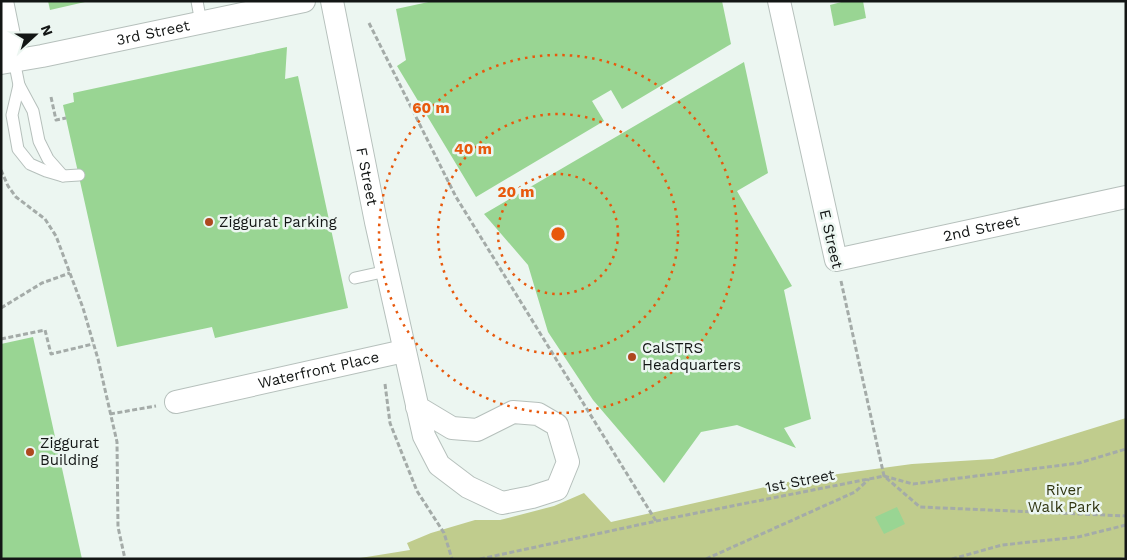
<svg xmlns="http://www.w3.org/2000/svg" width="1127" height="560" viewBox="0 0 1127 560" font-family="'Work Sans',sans-serif">
<style>
.green{fill:#c0cc8d}
.building{fill:#99d593}
.lines{fill:none;stroke-linecap:round;stroke-linejoin:round}
.lane-casing{stroke:#b6c0bc;stroke-width:13}
.street-casing{stroke:#b6c0bc;stroke-width:24}
.path{stroke:#a4aba8;stroke-width:3;stroke-dasharray:5 2.5;stroke-linecap:butt}
.lane{stroke:#fff;stroke-width:11}
.street{stroke:#fff;stroke-width:22}
.ring{fill:none;stroke:#e8590c;stroke-width:2.5;stroke-dasharray:2.5 5}
.poi-dot{fill:#ae481f;stroke:#ecf6f1;stroke-width:2}
.labels{text-anchor:middle;dominant-baseline:central;stroke-width:5;stroke-linejoin:round;paint-order:stroke}
.street-label{font-size:15px;fill:#131615;stroke:#ecf6f1}
.poi-label{font-size:15px;fill:#131615;stroke:#ecf6f1;text-anchor:start}
.park-label{font-size:15px;fill:#303511;stroke:#ecf6f1}
.centre{fill:#e8590c;stroke:#ecf6f1;stroke-width:2.5}
.ring-label{font-size:15px;text-anchor:middle;font-weight:bold;fill:#e8590c;stroke:#ecf6f1;stroke-width:5;stroke-linejoin:round;paint-order:stroke}
</style>
<rect width="100%" height="100%" fill="#ecf6f1"/>
<path class="green" d="M 1126,418 L 1126,557 L 1116,559 L 354,559 L 410,550 L 407,543 L 431,533 L 475,520 L 500,520 L 554,506 L 584,493 L 611,522 L 801,479 L 912,464 L 993,459 Z"/>
<g class="building">
<path d="M 48,1 L 85,1 L 85,2 L 50,10 Z"/>
<path d="M 433,1 L 722,1 L 731,44 L 622,109 L 611,90 L 592,101 L 604,121 L 476,197 L 397,66 L 406,60 L 396,9 Z"/>
<path d="M 845,1 L 863,1 L 866,18 L 834,26 L 830,5 Z"/>
<path d="M 287,47 L 285,79 L 298,76 L 348,308 L 215,338 L 212,327 L 117,347 L 63,105 L 74,102 L 73,93 Z"/>
<path d="M 744,62 L 768,173 L 737,191 L 792,286 L 784,290 L 811,419 L 784,428 L 796,448 L 737,425 L 701,432 L 664,483 L 593,400 L 548,332 L 528,265 L 484,214 Z"/>
<path d="M 33,337 L 82,559 L 1,559 L 1,344 Z"/>
<path d="M 897,507 L 905,524 L 884,534 L 875,517 Z"/>
</g>
<g class="lines">
<g class="lane-casing">
<g id="lane">
<path d="M 197,1 L 201,23"/>
<path d="M 14,60 L 19,85 L 33,111 L 39,141 L 48,159 L 63,176"/>
<path d="M 19,85 L 12,115 L 18,149 L 30,164 L 46,171 L 63,176 L 79,175"/>
<path d="M 355,278 L 387,271"/>
</g>
</g>
<g class="street-casing">
<g id="street">
<path d="M 2,1 L 14,60"/>
<path id="s1" d="M 332,1 L 376,222 L 424,436 L 439,465 L 468,487 L 502,503 L 532,497 L 557,489 L 568,462 L 557,425 L 538,414 L 513,412 L 477,430 L 452,428 L 417,407"/>
<path id="s2" d="M 779,1 L 836,260 L 1126,197"/>
<path id="s3" d="M 1,63 L 42,56 L 304,1"/>
<path id="s4" d="M 176,402 L 404,351"/>
</g>
</g>
<g class="path">
<path d="M 369,23 L 456,197 L 656,521"/>
<path d="M 51,97 L 56,120 L 66,118"/>
<path d="M 1,170 L 8,186 L 16,197 L 45,219 L 56,236 L 83,308 L 98,359 L 117,442 L 118,527 L 125,559"/>
<path d="M 841,281 L 884,476 L 920,507 L 1126,516"/>
<path d="M 1,308 L 42,283 L 70,273"/>
<path d="M 1,339 L 45,330 L 51,354 L 93,344"/>
<path d="M 385,384 L 390,423 L 403,456 L 417,491 L 444,533 L 452,559"/>
<path d="M 110,414 L 156,406"/>
<path d="M 480,559 L 666,519 L 884,476 L 913,484 L 1079,463 L 1126,449"/>
<path d="M 706,559 L 855,492 L 869,479"/>
<path d="M 952,559 L 1002,545 L 1078,537 L 1126,525"/>
</g>
<use href="#lane" class="lane"/>
<use href="#street" class="street"/>
</g>
<g class="ring">
<circle cx="558" cy="234" r="60"/>
<circle cx="558" cy="234" r="120"/>
<circle cx="558" cy="234" r="179"/>
</g>
<g class="poi-dot">
<circle cx="209" cy="222" r="5"/>
<circle cx="632" cy="357" r="5"/>
<circle cx="30" cy="452" r="5"/>
</g>
<g class="labels">
<g class="street-label">
<text stroke="none"><textPath href="#s3" startOffset="155">3rd Street</textPath></text>
<text stroke="none"><textPath href="#s1" startOffset="179">F Street</textPath></text>
<text stroke="none"><textPath href="#s2" startOffset="414">2nd Street</textPath></text>
<text transform="translate(831 239) rotate(77)">E Street</text>
<text stroke="none"><textPath href="#s4" startOffset="146">Waterfront Place</textPath></text>
<text transform="translate(800 481) rotate(-11)">1st Street</text>
</g>
<g class="poi-label">
<text x="219" y="222">Ziggurat Parking</text>
<text x="642" y="348">CalSTRS<tspan x="642" dy="17">Headquarters</tspan></text>
<text x="40" y="443">Ziggurat<tspan x="40" dy="17">Building</tspan></text>
</g>
<g class="park-label">
<text x="1064" y="490">River<tspan x="1064" dy="17">Walk Park</tspan></text>
</g>
</g>
<circle cx="558" cy="234" r="8" class="centre"/>
<g class="ring-label">
<text x="431" y="113">60 m</text>
<text x="473" y="154">40 m</text>
<text x="516" y="197">20 m</text>
</g>
<rect width="1127" height="560" fill="none" stroke="#131615" stroke-width="5"/>
<g transform="translate(35 35) rotate(69)" stroke="#ecf6f1" stroke-width="4" paint-order="stroke">
<path d="M0-4L9 19L0 12L-9 19Z" fill="#131615"/>
<text y="-8" font-size="14" font-weight="bold" text-anchor="middle" fill="#131615">N</text>
</g>
</svg>
